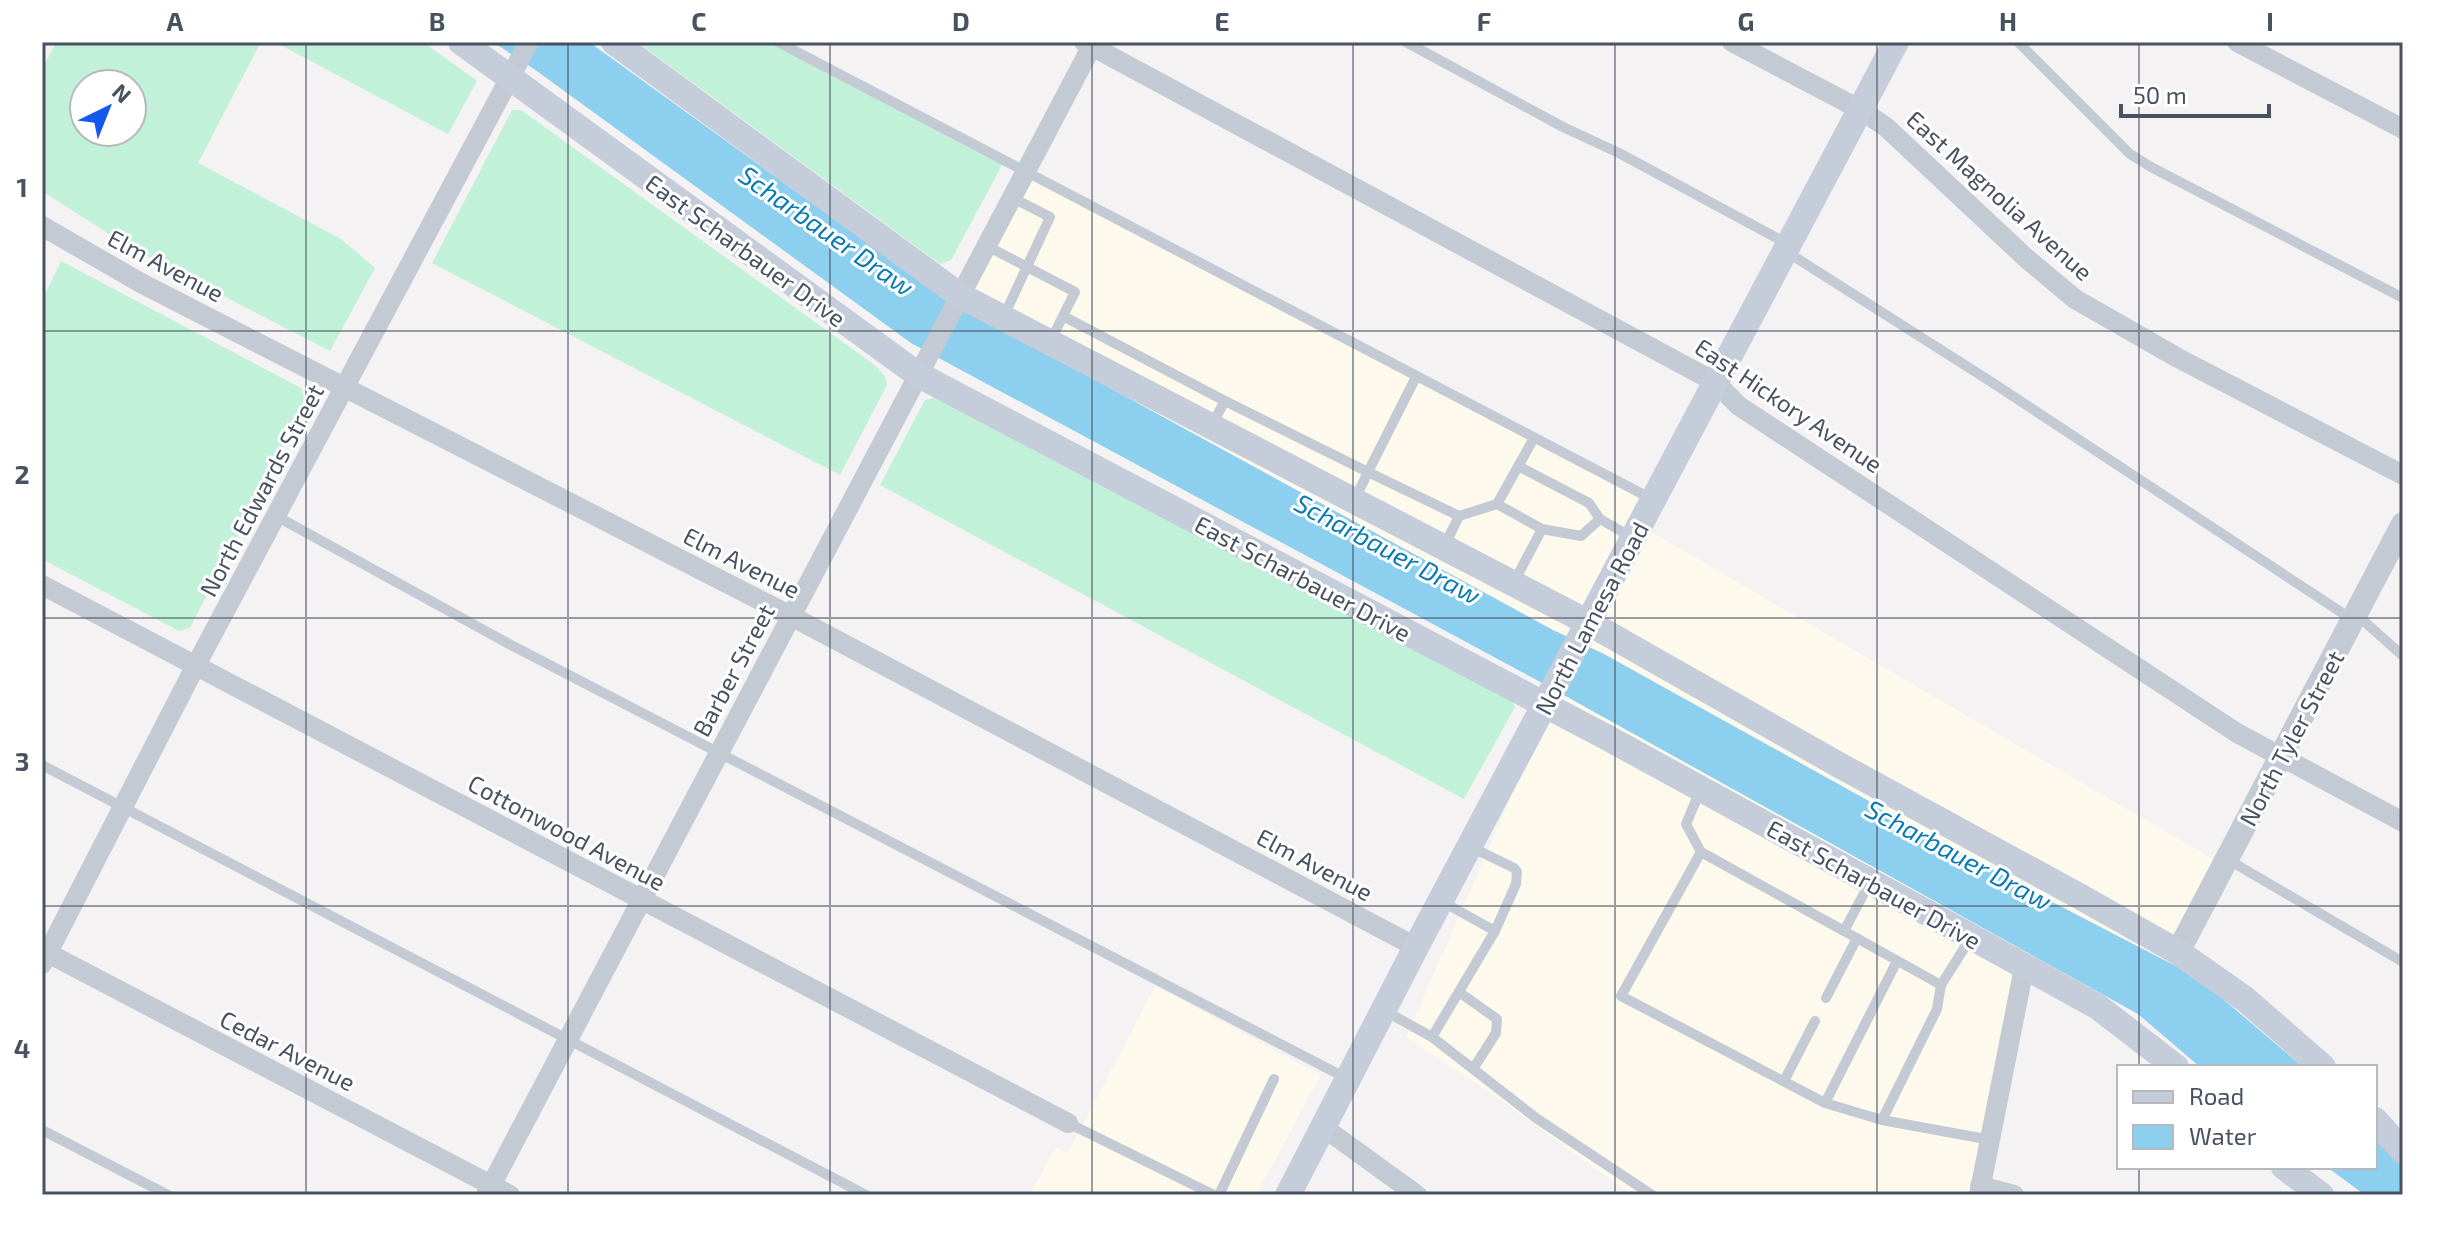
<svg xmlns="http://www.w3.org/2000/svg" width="2445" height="1237" viewBox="0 0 2445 1237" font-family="'Exo 2',sans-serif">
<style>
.commercial{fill:#fdfaed}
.grass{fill:#c1f1d9;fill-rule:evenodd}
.water{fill:#8dcfef}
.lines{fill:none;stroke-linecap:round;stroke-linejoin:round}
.service{stroke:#c3cad3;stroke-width:10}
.minor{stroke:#c3cad3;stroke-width:20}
.tertiary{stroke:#c3cad3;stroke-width:24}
.secondary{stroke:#c5ccda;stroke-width:26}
.grid{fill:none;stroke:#495260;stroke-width:2;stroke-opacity:0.55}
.labels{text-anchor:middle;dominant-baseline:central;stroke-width:6;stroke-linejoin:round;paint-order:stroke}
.street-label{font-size:24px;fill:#495260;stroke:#fff}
.water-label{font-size:26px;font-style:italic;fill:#097bb3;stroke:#fff}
.neatline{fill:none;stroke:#495260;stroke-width:3}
.grid-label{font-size:26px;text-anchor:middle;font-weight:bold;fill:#495260}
</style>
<rect width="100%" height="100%" fill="#f4f2f2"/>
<g class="commercial">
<path d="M 1025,175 L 1652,505 L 1641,526 L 2223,865 L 2159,989 L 2023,916 L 1977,1195 L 1632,1195 L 1505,1103 L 1406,1037 L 1566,671 L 940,334 Z"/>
<path d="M 1155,986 L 1321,1075 L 1256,1195 L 1030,1195 L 1056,1147 L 1068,1153 Z"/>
</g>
<g class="grass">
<path d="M 57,42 L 261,42 L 198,163 L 341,239 L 375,268 L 330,351 L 131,248 L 42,191 L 42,68 ZM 132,84 L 132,132 L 84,132 L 84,84 Z"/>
<path d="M 275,42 L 423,42 L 477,81 L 448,134 Z"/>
<path d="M 637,42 L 768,42 L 1002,165 L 951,260 L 940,264 Z"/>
<path d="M 512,110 L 521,110 L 876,366 L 885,376 L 887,385 L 840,475 L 432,263 Z"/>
<path d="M 61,261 L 301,388 L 306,402 L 190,628 L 179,631 L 42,559 L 42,300 Z"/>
<path d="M 941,396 L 1511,699 L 1515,707 L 1464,799 L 880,485 L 925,400 Z"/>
</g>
<g class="water">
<path d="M 493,42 L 589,42 L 938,294 L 1553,630 L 1604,654 L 2033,892 L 2197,977 L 2303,1067 L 2200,1067 L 2138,1014 L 1533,678 L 911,343 L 534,69 Z"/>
<path d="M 2375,1139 L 2403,1167 L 2403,1195 L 2365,1195 L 2327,1167 L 2375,1167 Z"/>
</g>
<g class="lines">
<g class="service">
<path d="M 778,42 L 1652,499"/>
<path d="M 1406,42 L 1563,127 L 1619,153 L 1786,243"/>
<path d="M 2018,42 L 2130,154 L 2151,167 L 2403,298"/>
<path d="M 985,245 L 1075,292 L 1050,342"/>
<path d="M 1787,252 L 1993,383 L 2353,620"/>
<path d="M 1004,316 L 1050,217 L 1011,197"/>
<path d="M 1063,316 L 1225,401"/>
<path d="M 1416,377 L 1368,472 L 1459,516"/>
<path d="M 1212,424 L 1225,401 L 1368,472 L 1355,499"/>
<path d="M 1497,504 L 1534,438"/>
<path d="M 276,516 L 511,645 L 1346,1078"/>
<path d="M 1600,519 L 1633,538"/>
<path d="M 1444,547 L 1459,516 L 1497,504 L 1542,529 L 1581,536 L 1600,519 L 1589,503 L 1518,466"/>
<path d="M 1513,584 L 1542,529"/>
<path d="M 2357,615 L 2403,656"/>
<path d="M 42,765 L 866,1195"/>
<path d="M 1700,791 L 1686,824 L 1701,852"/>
<path d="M 2227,859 L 2403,962"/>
<path d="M 1869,884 L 1844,931 L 1941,985 L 1970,939"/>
<path d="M 1443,902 L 1495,931 L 1516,884 L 1517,872 L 1514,868 L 1471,847"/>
<path d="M 1941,985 L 1937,1009 L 1882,1120 L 1991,1140"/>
<path d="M 1459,992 L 1497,1019 L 1496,1033 L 1473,1069"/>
<path d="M 1826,998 L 1857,938"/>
<path d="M 1385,1011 L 1432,1037 L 1536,1118 L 1652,1195"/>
<path d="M 1432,1037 L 1495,931"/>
<path d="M 1784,1081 L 1815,1021"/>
<path d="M 1825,1103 L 1621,996 L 1701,852 L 1844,931"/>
<path d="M 1882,1120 L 1825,1103 L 1897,961"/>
<path d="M 1068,1123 L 1214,1195"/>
<path d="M 42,1130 L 168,1195"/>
<path d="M 1219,1195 L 1274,1079"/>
</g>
<g class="minor">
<path d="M 1084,42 L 1715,382 L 1739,406 L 2237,733 L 2403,822"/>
<path d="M 1732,42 L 1861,110 L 1886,127 L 2026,258 L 2075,299 L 2178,358 L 2403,475"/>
<path d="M 2237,42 L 2403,129"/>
<path d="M 42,226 L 141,283 L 791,616 L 1416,947"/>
<path d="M 42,585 L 1068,1123"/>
<path d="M 42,950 L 510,1195"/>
<path d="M 42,964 L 196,665 L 529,42"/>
<path d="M 1323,1127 L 1417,1195"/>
<path d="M 1980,1186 L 2014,1195"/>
<path d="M 486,1195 L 1094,42"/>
<path d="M 1979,1195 L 2024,968"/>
</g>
<path class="tertiary" d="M 2178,952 L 2403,524"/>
<g class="secondary">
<path d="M 461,42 L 917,374 L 1608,738 L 1986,945 L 2098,1007 L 2176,1067"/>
<path d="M 614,42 L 959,295 L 1589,623 L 1839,765 L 2079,896 L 2178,952 L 2245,999 L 2323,1067"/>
<path d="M 2375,1120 L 2403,1151"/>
<path d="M 2284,1167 L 2321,1195"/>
<path d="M 1288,1195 L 1416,947 L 1896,42"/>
</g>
</g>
<path class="grid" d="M 306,42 L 306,1195M 568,42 L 568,1195M 830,42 L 830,1195M 1092,42 L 1092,1195M 1353,42 L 1353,1195M 1615,42 L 1615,1195M 1877,42 L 1877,1195M 2139,42 L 2139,1067M 42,331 L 2403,331M 42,618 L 2403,618M 42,906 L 2403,906M 2139,1167 L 2139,1195"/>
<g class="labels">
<g class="street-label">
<text transform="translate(2000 195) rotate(42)">East Magnolia Avenue</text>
<text transform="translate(746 250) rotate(36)">East Scharbauer Drive</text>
<text transform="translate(166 265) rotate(28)">Elm Avenue</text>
<text transform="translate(1789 405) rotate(34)">East Hickory Avenue</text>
<text transform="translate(261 490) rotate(-62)">North Edwards Street</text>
<text transform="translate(742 562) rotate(27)">Elm Avenue</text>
<text transform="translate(1303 578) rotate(28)">East Scharbauer Drive</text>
<text transform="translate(1591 618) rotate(-62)">North Lamesa Road</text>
<text transform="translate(733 670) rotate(-62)">Barber Street</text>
<text transform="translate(2291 738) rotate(-62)">North Tyler Street</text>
<text transform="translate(567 832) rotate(28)">Cottonwood Avenue</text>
<text transform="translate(1315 864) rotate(28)">Elm Avenue</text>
<text transform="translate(1874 884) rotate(29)">East Scharbauer Drive</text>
<text transform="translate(288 1050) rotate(27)">Cedar Avenue</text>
</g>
<g class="water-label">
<text transform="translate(827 230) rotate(35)">Scharbauer Draw</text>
<text transform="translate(1388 548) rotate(28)">Scharbauer Draw</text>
<text transform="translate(1959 854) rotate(28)">Scharbauer Draw</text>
</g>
</g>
<rect width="2445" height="1237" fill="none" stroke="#ffffff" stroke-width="88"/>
<rect x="2117" y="1065" width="260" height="104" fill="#ffffff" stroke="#b6babf" stroke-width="2"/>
<rect x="2133" y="1091" width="40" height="12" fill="#c5ccda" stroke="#b6babf" stroke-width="2"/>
<text x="2189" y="1105" font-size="24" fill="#495260">Road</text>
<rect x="2133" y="1125" width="40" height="24" fill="#8dcfef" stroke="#b6babf" stroke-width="2"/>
<text x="2189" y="1145" font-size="24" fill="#495260">Water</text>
<g transform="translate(108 108) rotate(43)"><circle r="38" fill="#ffffff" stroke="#b6babf" stroke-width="2"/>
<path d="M0-6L14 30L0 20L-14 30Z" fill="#1659ea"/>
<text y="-12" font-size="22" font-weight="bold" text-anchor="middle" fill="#495260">N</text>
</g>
<path d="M2121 104v12h148v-12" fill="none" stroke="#495260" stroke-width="4"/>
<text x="2133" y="104" font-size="24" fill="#495260" stroke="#ffffff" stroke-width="6" paint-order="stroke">50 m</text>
<rect x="44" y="44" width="2357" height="1149" class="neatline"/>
<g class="grid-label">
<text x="175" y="31">A</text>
<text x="437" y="31">B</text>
<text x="699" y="31">C</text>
<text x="961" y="31">D</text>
<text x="1222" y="31">E</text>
<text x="1484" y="31">F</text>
<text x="1746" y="31">G</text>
<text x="2008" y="31">H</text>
<text x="2270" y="31">I</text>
<text x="22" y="197">1</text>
<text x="22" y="484">2</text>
<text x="22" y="771">3</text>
<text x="22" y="1058">4</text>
</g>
</svg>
